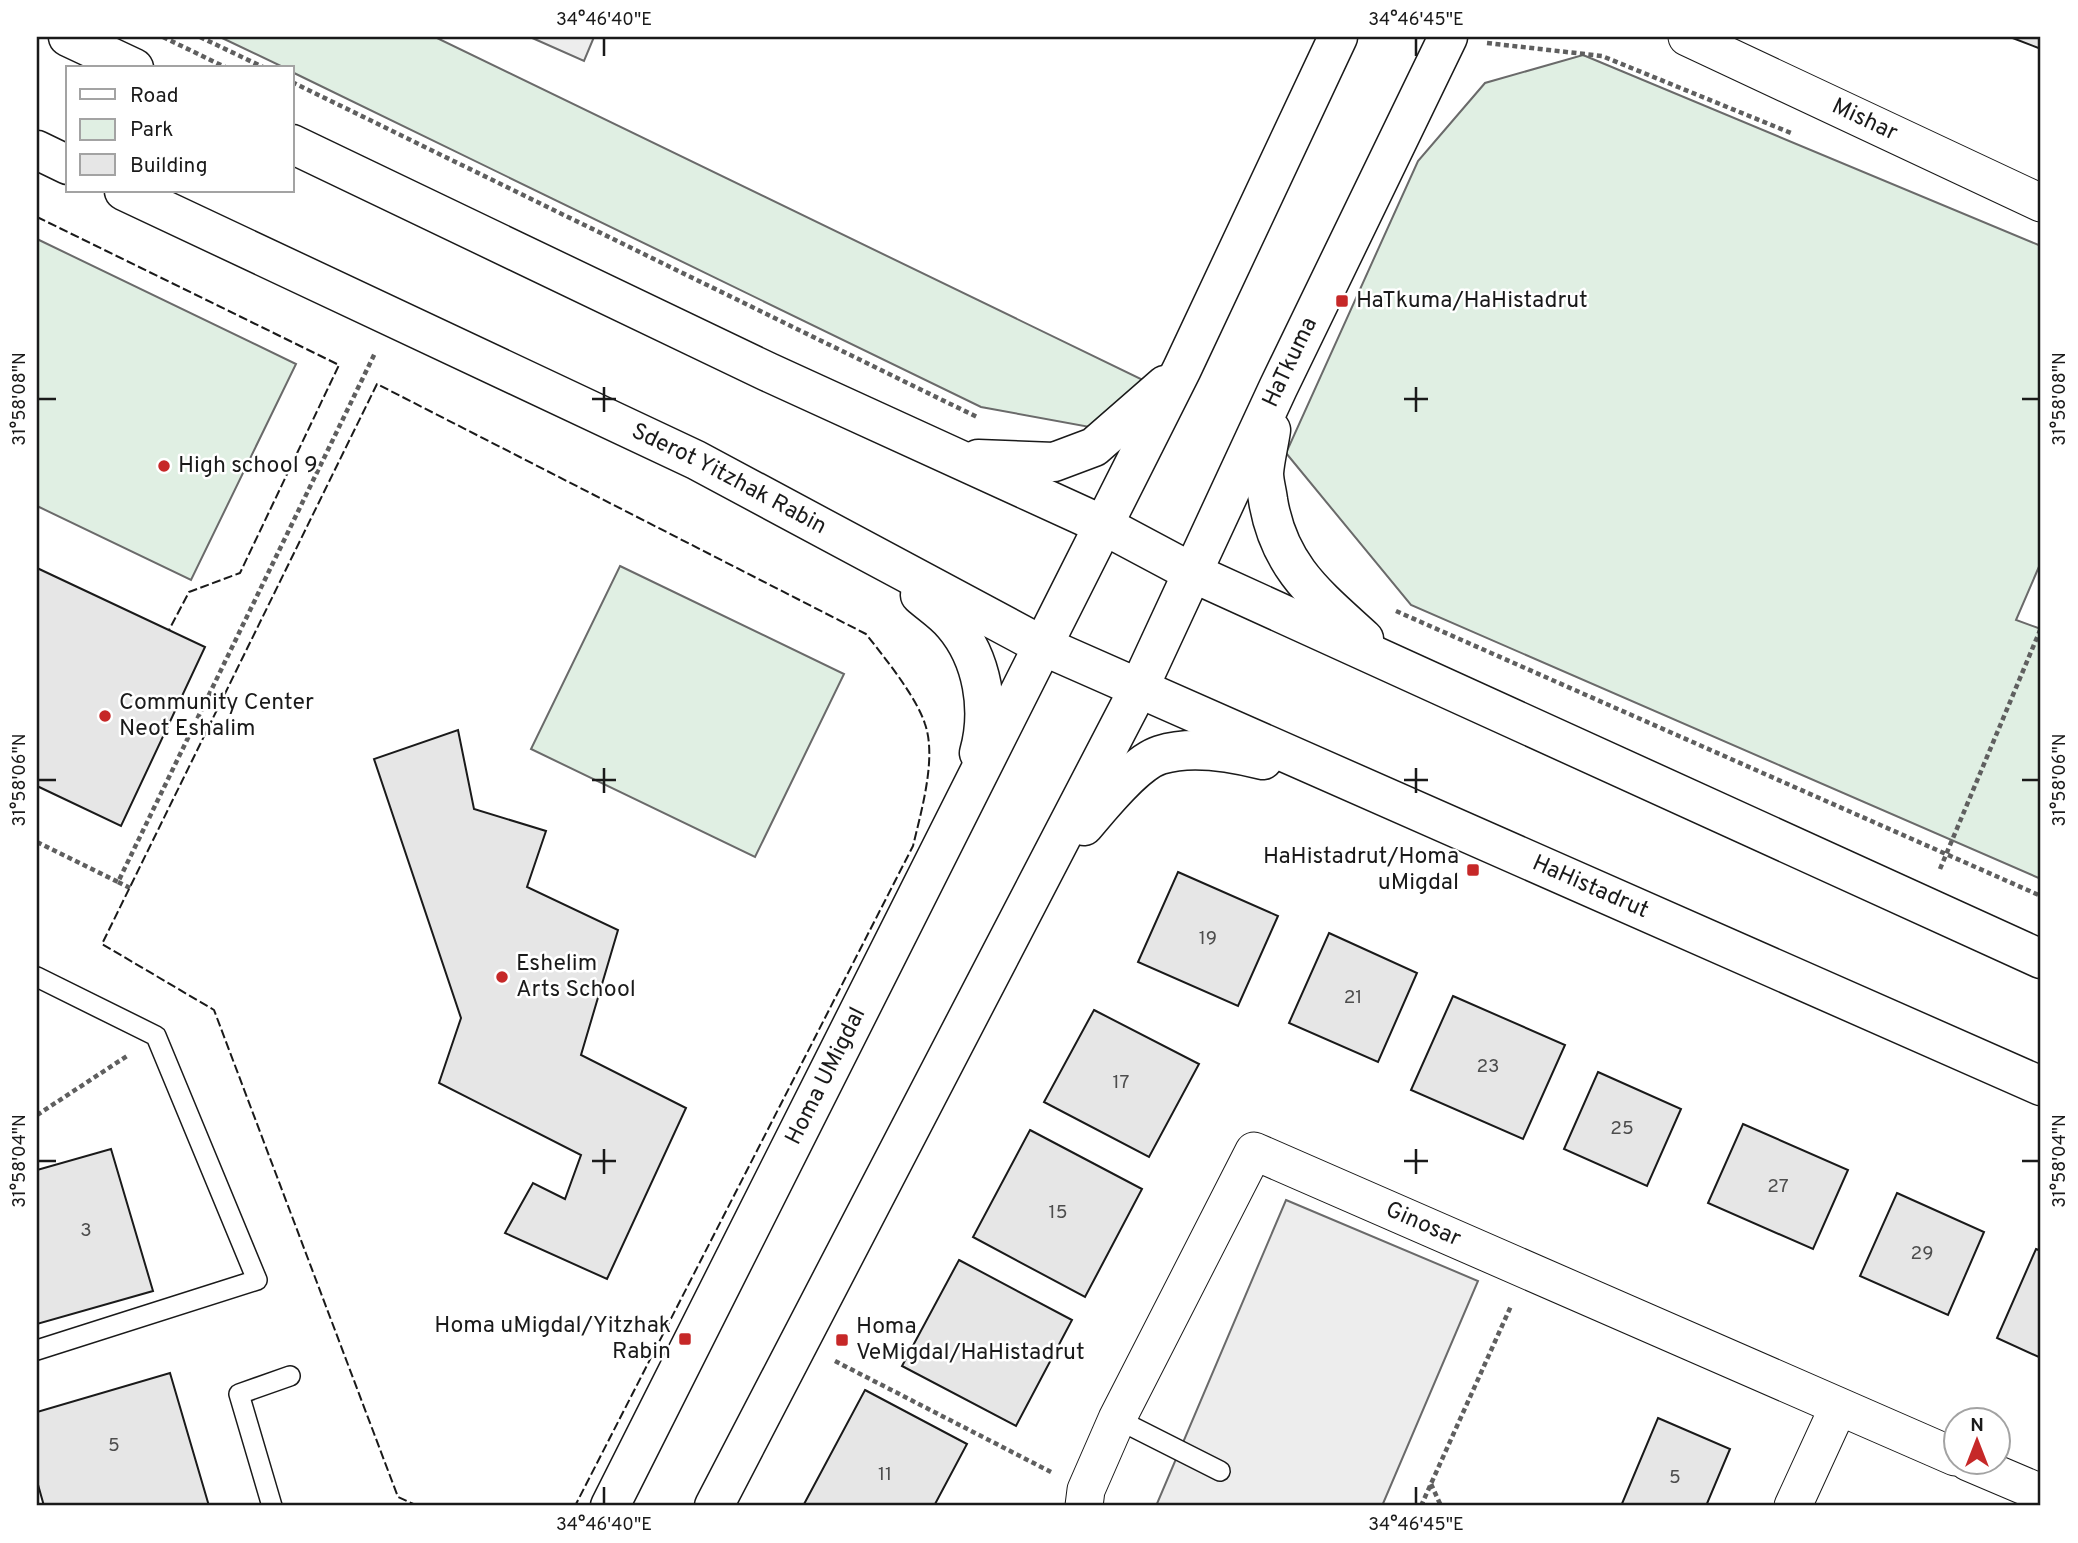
<svg xmlns="http://www.w3.org/2000/svg" width="2078" height="1543" viewBox="0 0 2078 1543" font-family="Overpass,sans-serif">
<style>
.green{fill:#e0efe3;stroke:#6a6a6a;stroke-width:2}
.parking{fill:#ededed;stroke:#6a6a6a;stroke-width:2}
.building{fill:#e6e6e6;stroke:#1a1a1a;stroke-width:2}
.lines{fill:none;stroke-linecap:round;stroke-linejoin:round}
.lane-casing{stroke:#1a1a1a;stroke-width:22}
.street-casing{stroke:#1a1a1a;stroke-width:39}
.secondary-casing{stroke:#1a1a1a;stroke-width:41}
.path{stroke:#5f5f5f;stroke-width:4.5;stroke-dasharray:5 3.5;stroke-linecap:butt}
.lane{stroke:#fff;stroke-width:19}
.street{stroke:#fff;stroke-width:37}
.secondary{stroke:#fff;stroke-width:38}
.fence{stroke:#1a1a1a;stroke-width:2;stroke-dasharray:9 3.5;stroke-linecap:butt}
.ticks{fill:none;stroke:#1a1a1a;stroke-width:2.5}
.poi-dot{fill:#c62828;stroke:#fff;stroke-width:2.5}
.labels{text-anchor:middle;dominant-baseline:central;stroke-width:5;stroke-linejoin:round;paint-order:stroke}
.number-label{font-size:19px;fill:#4d4d4d}
.street-label{font-size:23px;fill:#1a1a1a;stroke:#fff}
.poi-label{font-size:23px;fill:#1a1a1a;stroke:#fff;text-anchor:start}
.neatline{fill:none;stroke:#1a1a1a;stroke-width:2.5}
.ticks-label{font-size:18px;text-anchor:middle;fill:#1a1a1a}
</style>
<rect width="100%" height="100%" fill="#fff"/>
<g class="green">
<path d="M 220,37 L 435,37 L 1145,381 L 1095,428 L 981,407 L 292,72 L 292,68 L 285,68 Z"/>
<path d="M 1583,55 L 2041,246 L 2041,562 L 2016,620 L 2041,629 L 2041,879 L 1411,605 L 1286,453 L 1418,161 L 1485,83 Z"/>
<path d="M 37,239 L 296,364 L 191,580 L 37,506 Z"/>
<path d="M 620,566 L 844,674 L 755,857 L 531,749 Z"/>
</g>
<g class="parking">
<path d="M 530,37 L 594,37 L 584,61 Z"/>
<path d="M 1286,1200 L 1478,1281 L 1382,1506 L 1156,1506 Z"/>
</g>
<g class="building">
<path d="M 2010,37 L 2041,37 L 2041,49 Z"/>
<path d="M 37,568 L 205,647 L 121,826 L 37,786 Z"/>
<path d="M 458,730 L 474,809 L 546,831 L 527,887 L 618,930 L 581,1055 L 686,1108 L 607,1279 L 505,1233 L 533,1183 L 565,1199 L 581,1155 L 439,1083 L 461,1018 L 374,759 Z"/>
<path d="M 1178,872 L 1278,916 L 1238,1006 L 1138,962 Z"/>
<path d="M 1329,933 L 1417,973 L 1378,1062 L 1289,1023 Z"/>
<path d="M 1453,996 L 1565,1045 L 1523,1139 L 1411,1090 Z"/>
<path d="M 1094,1010 L 1199,1064 L 1149,1157 L 1044,1102 Z"/>
<path d="M 1598,1072 L 1681,1109 L 1647,1186 L 1564,1149 Z"/>
<path d="M 1743,1124 L 1848,1170 L 1813,1249 L 1708,1203 Z"/>
<path d="M 1030,1130 L 1142,1189 L 1085,1297 L 973,1237 Z"/>
<path d="M 111,1149 L 153,1291 L 37,1324 L 37,1170 Z"/>
<path d="M 1897,1193 L 1984,1232 L 1948,1315 L 1860,1276 Z"/>
<path d="M 2036,1249 L 2041,1251 L 2041,1358 L 1997,1338 Z"/>
<path d="M 959,1260 L 1072,1320 L 1016,1426 L 902,1366 Z"/>
<path d="M 170,1373 L 209,1506 L 44,1506 L 37,1481 L 37,1412 Z"/>
<path d="M 865,1390 L 967,1444 L 934,1506 L 803,1506 Z"/>
<path d="M 1658,1418 L 1730,1449 L 1706,1506 L 1621,1506 Z"/>
</g>
<g class="lines">
<g class="lane-casing">
<g id="lane">
<path d="M 37,977 L 156,1036 L 257,1280 L 37,1350"/>
<path d="M 1117,1419 L 1220,1471"/>
<path d="M 272,1506 L 239,1394 L 290,1376"/>
</g>
</g>
<g class="street-casing">
<g id="street">
<path id="s1" d="M 1687,37 L 2041,203"/>
<path d="M 1968,1462 L 2041,1493"/>
<path id="s2" d="M 1084,1506 L 1086,1490 L 1117,1419 L 1254,1151 L 1955,1457"/>
<path d="M 1793,1506 L 1838,1408"/>
</g>
</g>
<g class="secondary-casing">
<g id="secondary">
<path d="M 68,37 L 134,68"/>
<path d="M 292,144 L 768,372 L 1103,525 L 1193,573 L 2041,959"/>
<path d="M 37,150 L 68,165"/>
<path id="s3" d="M 124,191 L 696,460 L 1043,646 L 2041,1086"/>
<path d="M 1271,430 C 1269,444 1265,459 1264,473 C 1264,482 1267,491 1268,500 C 1279,567 1316,595 1364,639"/>
<path d="M 978,459 L 1054,462 L 1094,447 L 1165,385"/>
<path d="M 920,595 C 930,604 944,613 953,624 C 983,659 991,710 979,753"/>
<path d="M 1084,826 C 1101,806 1135,763 1160,755 C 1192,745 1231,752 1263,760"/>
<path id="s4" d="M 610,1506 L 1182,369 L 1338,37"/>
<path id="s5" d="M 714,1506 L 1138,690 L 1278,388 L 1448,37"/>
</g>
</g>
<g class="path">
<path d="M 163,37 L 227,68"/>
<path d="M 200,37 L 265,68"/>
<path d="M 1487,43 L 1602,56 L 1791,133"/>
<path d="M 292,82 L 977,417"/>
<path d="M 1396,611 L 2041,896"/>
<path d="M 37,842 L 118,882 L 375,353"/>
<path d="M 1940,869 L 2041,628"/>
<path d="M 118,882 L 130,888"/>
<path d="M 37,1115 L 127,1056"/>
<path d="M 835,1361 L 1051,1472"/>
<path d="M 1431,1484 L 1441,1506"/>
<path d="M 1320,1506 L 1320,1505"/>
<path d="M 1421,1506 L 1511,1306"/>
</g>
<use href="#lane" class="lane"/>
<use href="#street" class="street"/>
<use href="#secondary" class="secondary"/>
<g class="fence">
<path d="M 37,217 L 339,365 L 240,573 L 189,592 L 169,630"/>
<path d="M 418,1506 L 398,1497 L 214,1010 L 102,944 L 377,384 L 866,634 C 884,657 916,696 925,724 C 937,758 921,812 913,846 L 575,1506"/>
</g>
</g>
<path class="ticks" d="M 604,38 L 604,56M 1416,38 L 1416,56M 604,387 L 604,412M 1416,387 L 1416,412M 38,399 L 56,399M 592,399 L 616,399M 1404,399 L 1428,399M 2022,399 L 2039,399M 604,768 L 604,793M 1416,768 L 1416,793M 38,780 L 56,780M 592,780 L 616,780M 1404,780 L 1428,780M 2022,780 L 2039,780M 604,1149 L 604,1174M 1416,1149 L 1416,1174M 38,1161 L 56,1161M 592,1161 L 616,1161M 1404,1161 L 1428,1161M 2022,1161 L 2039,1161M 604,1487 L 604,1504M 1416,1487 L 1416,1504"/>
<g class="poi-dot">
<rect x="1335" y="294" width="14" height="14" rx="3.5"/>
<circle cx="164" cy="466" r="7"/>
<circle cx="105" cy="716" r="7"/>
<rect x="1466" y="863" width="14" height="14" rx="3.5"/>
<circle cx="502" cy="977" r="7"/>
<rect x="678" y="1332" width="14" height="14" rx="3.5"/>
<rect x="835" y="1333" width="14" height="14" rx="3.5"/>
</g>
<g class="labels">
<g class="number-label">
<text x="1208" y="939">19</text>
<text x="1353" y="998">21</text>
<text x="1488" y="1067">23</text>
<text x="1121" y="1083">17</text>
<text x="1622" y="1129">25</text>
<text x="1778" y="1187">27</text>
<text x="1058" y="1213">15</text>
<text x="86" y="1231">3</text>
<text x="1922" y="1254">29</text>
<text x="114" y="1446">5</text>
<text x="885" y="1475">11</text>
<text x="1675" y="1478">5</text>
</g>
<g class="street-label">
<text stroke="none"><textPath href="#s1" startOffset="196">Mishar</textPath></text>
<text stroke="none"><textPath href="#s5" startOffset="1281">HaTkuma</textPath></text>
<text stroke="none"><textPath href="#s3" startOffset="670">Sderot Yitzhak Rabin</textPath></text>
<text stroke="none"><textPath href="#s3" startOffset="1624">HaHistadrut</textPath></text>
<text stroke="none"><textPath href="#s4" startOffset="481">Homa UMigdal</textPath></text>
<text stroke="none"><textPath href="#s2" startOffset="579">Ginosar</textPath></text>
</g>
<g class="poi-label">
<text x="1356" y="301">HaTkuma/HaHistadrut</text>
<text x="178" y="466">High school 9</text>
<text x="119" y="703">Community Center<tspan x="119" dy="26">Neot Eshalim</tspan></text>
<text x="1459" y="857" text-anchor="end">HaHistadrut/Homa<tspan x="1459" dy="26">uMigdal</tspan></text>
<text x="516" y="964">Eshelim<tspan x="516" dy="26">Arts School</tspan></text>
<text x="671" y="1326" text-anchor="end">Homa uMigdal/Yitzhak<tspan x="671" dy="26">Rabin</tspan></text>
<text x="856" y="1327">Homa<tspan x="856" dy="26">VeMigdal/HaHistadrut</tspan></text>
</g>
</g>
<rect width="2078" height="1543" fill="none" stroke="#ffffff" stroke-width="77"/>
<rect x="66" y="66" width="228" height="126" fill="#ffffff" stroke="#a3a3a3" stroke-width="2"/>
<rect x="80" y="89" width="35" height="10" fill="#ffffff" stroke="#a3a3a3" stroke-width="2"/>
<text x="130" y="102" font-size="21" fill="#1a1a1a">Road</text>
<rect x="80" y="119" width="35" height="21" fill="#e0efe3" stroke="#a3a3a3" stroke-width="2"/>
<text x="130" y="136" font-size="21" fill="#1a1a1a">Park</text>
<rect x="80" y="154" width="35" height="21" fill="#e6e6e6" stroke="#a3a3a3" stroke-width="2"/>
<text x="130" y="172" font-size="21" fill="#1a1a1a">Building</text>
<g transform="translate(1977 1441)"><circle r="33" fill="#ffffff" stroke="#a3a3a3" stroke-width="2"/>
<path d="M0-5L12 26L0 18L-12 26Z" fill="#c62828"/>
<text y="-10" font-size="19" font-weight="bold" text-anchor="middle" fill="#1a1a1a">N</text>
</g>
<rect x="38" y="38" width="2001" height="1466" class="neatline"/>
<g class="ticks-label">
<text x="604" y="25">34°46'40"E</text>
<text x="1416" y="25">34°46'45"E</text>
<text transform="translate(19 399) rotate(-90)" y="6">31°58'08"N</text>
<text transform="translate(2059 399) rotate(-90)" y="6">31°58'08"N</text>
<text transform="translate(19 780) rotate(-90)" y="6">31°58'06"N</text>
<text transform="translate(2059 780) rotate(-90)" y="6">31°58'06"N</text>
<text transform="translate(19 1161) rotate(-90)" y="6">31°58'04"N</text>
<text transform="translate(2059 1161) rotate(-90)" y="6">31°58'04"N</text>
<text x="604" y="1530">34°46'40"E</text>
<text x="1416" y="1530">34°46'45"E</text>
</g>
</svg>
